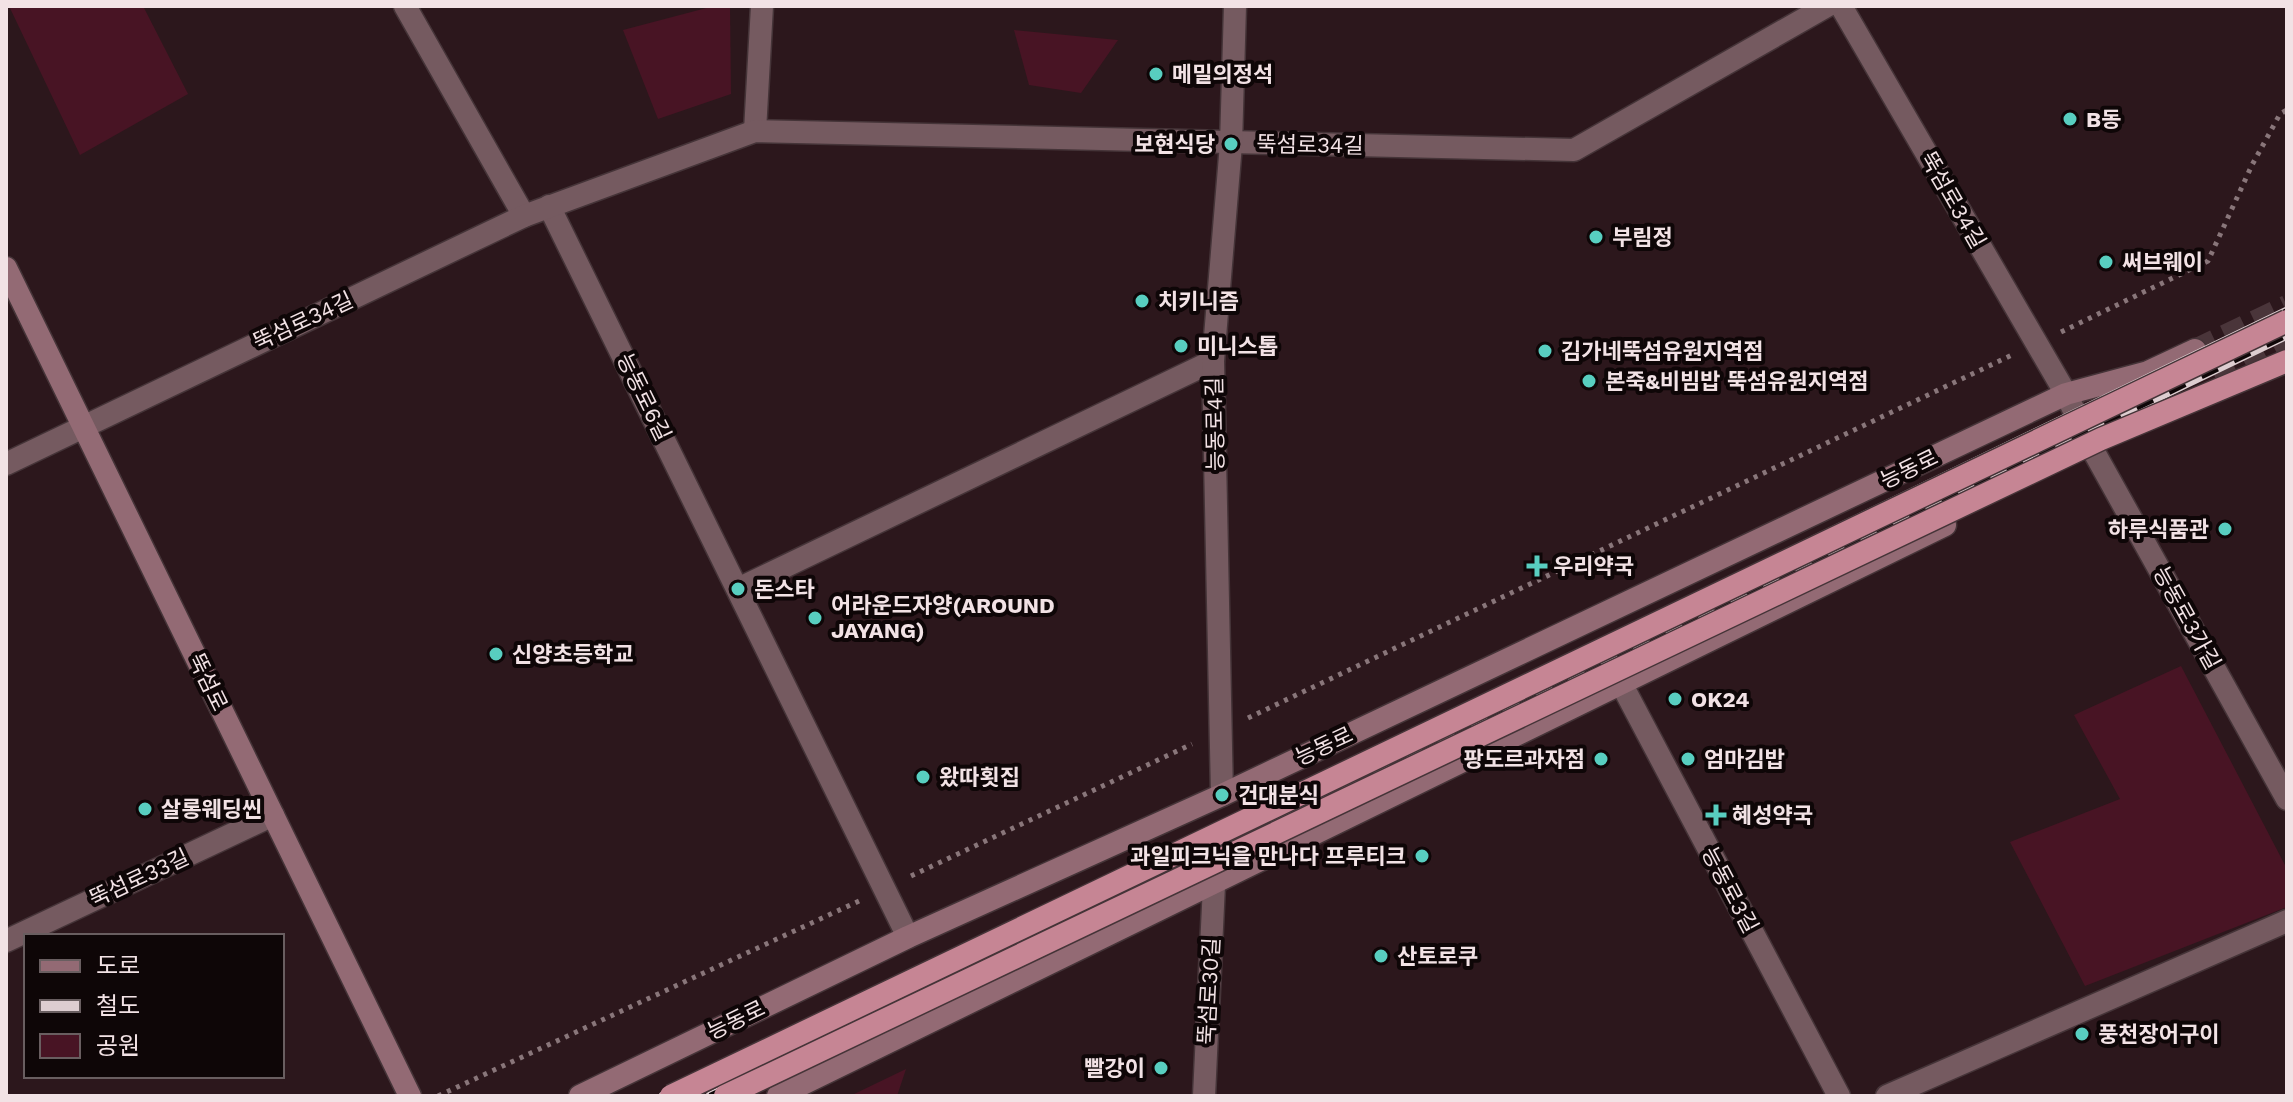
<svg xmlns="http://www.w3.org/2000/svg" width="2293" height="1102" viewBox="0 0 2293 1102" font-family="'Work Sans','Noto Sans KR',sans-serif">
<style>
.green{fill:#481424}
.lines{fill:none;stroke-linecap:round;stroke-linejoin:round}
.secondary-tunnel{stroke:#4a353a;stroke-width:22;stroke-dasharray:22 11;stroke-linecap:butt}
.minor-casing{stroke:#453438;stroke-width:25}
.secondary-casing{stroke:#453438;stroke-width:25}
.path{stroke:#89767a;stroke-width:5;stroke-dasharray:4 6;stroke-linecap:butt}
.minor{stroke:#755a60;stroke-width:22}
.secondary{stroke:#936a74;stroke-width:22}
.rail-casing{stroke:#ddcdd0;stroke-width:9}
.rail{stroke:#0e0607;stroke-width:6;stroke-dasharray:18;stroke-linecap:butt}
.trunk-bridge-casing{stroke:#453438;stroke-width:25;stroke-linecap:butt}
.trunk-bridge{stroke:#c68594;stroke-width:22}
.poi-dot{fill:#58cec0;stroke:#0e0607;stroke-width:3}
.labels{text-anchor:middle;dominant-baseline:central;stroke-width:8;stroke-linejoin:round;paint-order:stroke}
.poi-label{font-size:22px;font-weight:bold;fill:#f2e2e5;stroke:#0e0607;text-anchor:start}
.street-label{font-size:22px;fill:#f2e2e5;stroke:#0e0607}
</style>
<rect width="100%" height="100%" fill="#2c171c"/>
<g class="green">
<path d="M 143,6 L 188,94 L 80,155 L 9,6 Z"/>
<path d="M 714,6 L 730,6 L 731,94 L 658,119 L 623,30 Z"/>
<path d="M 1014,30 L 1118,40 L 1081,93 L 1029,85 Z"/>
<path d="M 2181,666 L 2287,869 L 2287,907 L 2085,986 L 2010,842 L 2120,799 L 2074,715 Z"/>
<path d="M 906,1069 L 897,1096 L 850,1096 Z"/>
</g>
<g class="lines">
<g class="secondary-tunnel">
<path d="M 2195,350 L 2287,306"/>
<path d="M 2217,381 L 2287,345"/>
</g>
<g class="minor-casing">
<g id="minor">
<path d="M 405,6 L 524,216"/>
<path d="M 1841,6 L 2066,394 L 2094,452 L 2287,799"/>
<path d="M 755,131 L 762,6"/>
<path d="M 549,206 L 908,937"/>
<path d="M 6,464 L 524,216 L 755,131 L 1574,150 L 1827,6"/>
<path d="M 738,589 L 1213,361"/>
<path d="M 1622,685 L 1839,1096"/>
<path d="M 1222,795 L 1213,361 L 1231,144 L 1235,6"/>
<path d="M 6,941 L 273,815"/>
<path d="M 1204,1096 L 1214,885"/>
<path d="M 1887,1096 L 2287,921"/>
</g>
</g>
<g class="secondary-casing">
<g id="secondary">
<path d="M 6,268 L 410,1096"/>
<path d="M 580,1096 L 908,937 L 1222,795 L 2066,394 L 2148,372 L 2195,350"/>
<path d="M 778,1096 L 1945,525"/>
</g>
</g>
<g class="path">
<path d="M 2061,332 L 2208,261 L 2252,165 L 2280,114 L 2287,110"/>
<path d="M 1248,718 L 2012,355"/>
<path d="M 911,876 L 1192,744"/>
<path d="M 438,1096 L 859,901"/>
</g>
<use href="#minor" class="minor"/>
<use href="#secondary" class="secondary"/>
<g class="rail-casing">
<g id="rail">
<path d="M 663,1096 L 2287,311"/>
<path d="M 710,1096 L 2287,335"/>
</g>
</g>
<use href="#rail" class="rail"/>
<g class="trunk-bridge-casing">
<g id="trunk-bridge">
<path d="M 671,1096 L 2287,321"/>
<path d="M 725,1096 L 2101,439 L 2287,361"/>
</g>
</g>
<use href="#trunk-bridge" class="trunk-bridge"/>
</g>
<g class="poi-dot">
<circle cx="1156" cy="74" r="8"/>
<circle cx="2070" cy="119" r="8"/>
<circle cx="1231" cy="144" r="8"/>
<circle cx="1596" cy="237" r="8"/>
<circle cx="2106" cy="262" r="8"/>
<circle cx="1142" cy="301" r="8"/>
<circle cx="1181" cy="346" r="8"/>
<circle cx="1545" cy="351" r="8"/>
<circle cx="1589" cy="381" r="8"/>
<circle cx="2225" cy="529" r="8"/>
<path d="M1533 554h8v8h8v8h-8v8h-8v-8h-8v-8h8z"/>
<circle cx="738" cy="589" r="8"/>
<circle cx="815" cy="618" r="8"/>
<circle cx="496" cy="654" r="8"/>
<circle cx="1675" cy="699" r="8"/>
<circle cx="1601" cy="759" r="8"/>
<circle cx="1688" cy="759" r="8"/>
<circle cx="923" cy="777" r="8"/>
<circle cx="1222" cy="795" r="8"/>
<circle cx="145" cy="809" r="8"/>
<path d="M1712 803h8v8h8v8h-8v8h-8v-8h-8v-8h8z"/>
<circle cx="1422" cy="856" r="8"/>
<circle cx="1381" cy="956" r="8"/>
<circle cx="2082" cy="1034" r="8"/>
<circle cx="1161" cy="1068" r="8"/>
</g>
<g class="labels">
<g class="poi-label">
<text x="1172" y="74">메밀의정석</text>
<text x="2086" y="119">B동</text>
<text x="1215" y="144" text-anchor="end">보현식당</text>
<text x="1612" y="237">부림정</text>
<text x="2122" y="262">써브웨이</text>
<text x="1158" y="301">치키니즘</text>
<text x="1197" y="346">미니스톱</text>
<text x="1561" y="351">김가네뚝섬유원지역점</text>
<text x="1605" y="381">본죽&amp;비빔밥 뚝섬유원지역점</text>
<text x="2209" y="529" text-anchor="end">하루식품관</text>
<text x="1553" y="566">우리약국</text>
<text x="754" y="589">돈스타</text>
<text x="831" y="605">어라운드자양(AROUND<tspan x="831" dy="25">JAYANG)</tspan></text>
<text x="512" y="654">신양초등학교</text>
<text x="1691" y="699">OK24</text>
<text x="1585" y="759" text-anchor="end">팡도르과자점</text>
<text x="1704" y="759">엄마김밥</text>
<text x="939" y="777">왔따횟집</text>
<text x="1238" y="795">건대분식</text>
<text x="161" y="809">살롱웨딩씬</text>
<text x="1732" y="815">혜성약국</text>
<text x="1406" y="856" text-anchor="end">과일피크닉을 만나다 프루티크</text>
<text x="1397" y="956">산토로쿠</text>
<text x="2098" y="1034">풍천장어구이</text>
<text x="1145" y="1068" text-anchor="end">빨강이</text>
</g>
<g class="street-label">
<text transform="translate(1310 145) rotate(1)">뚝섬로34길</text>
<text transform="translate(1953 200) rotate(60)">뚝섬로34길</text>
<text transform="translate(303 321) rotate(-25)">뚝섬로34길</text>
<text transform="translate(644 397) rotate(64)">능동로6길</text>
<text transform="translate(1215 424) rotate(-91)">능동로4길</text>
<text transform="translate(1909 469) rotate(-26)">능동로</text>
<text transform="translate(2187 618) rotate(61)">능동로3가길</text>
<text transform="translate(208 682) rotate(64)">뚝섬로</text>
<text transform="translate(1324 746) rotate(-25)">능동로</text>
<text transform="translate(139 878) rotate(-25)">뚝섬로33길</text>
<text transform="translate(1730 890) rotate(62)">능동로3길</text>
<text transform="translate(1209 991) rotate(-87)">뚝섬로30길</text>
<text transform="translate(736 1020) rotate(-26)">능동로</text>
</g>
</g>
<rect width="2293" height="1102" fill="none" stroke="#f2e2e5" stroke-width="16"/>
<rect x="24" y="934" width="260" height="144" fill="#0e0607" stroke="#695e60" stroke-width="2"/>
<rect x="40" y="960" width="40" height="12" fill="#936a74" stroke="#695e60" stroke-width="2"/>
<text x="96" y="974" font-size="24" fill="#f2e2e5">도로</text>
<rect x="40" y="1000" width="40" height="12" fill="#ddcdd0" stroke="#695e60" stroke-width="2"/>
<text x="96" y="1014" font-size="24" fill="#f2e2e5">철도</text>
<rect x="40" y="1034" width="40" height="24" fill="#481424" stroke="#695e60" stroke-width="2"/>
<text x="96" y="1054" font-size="24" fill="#f2e2e5">공원</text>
</svg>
